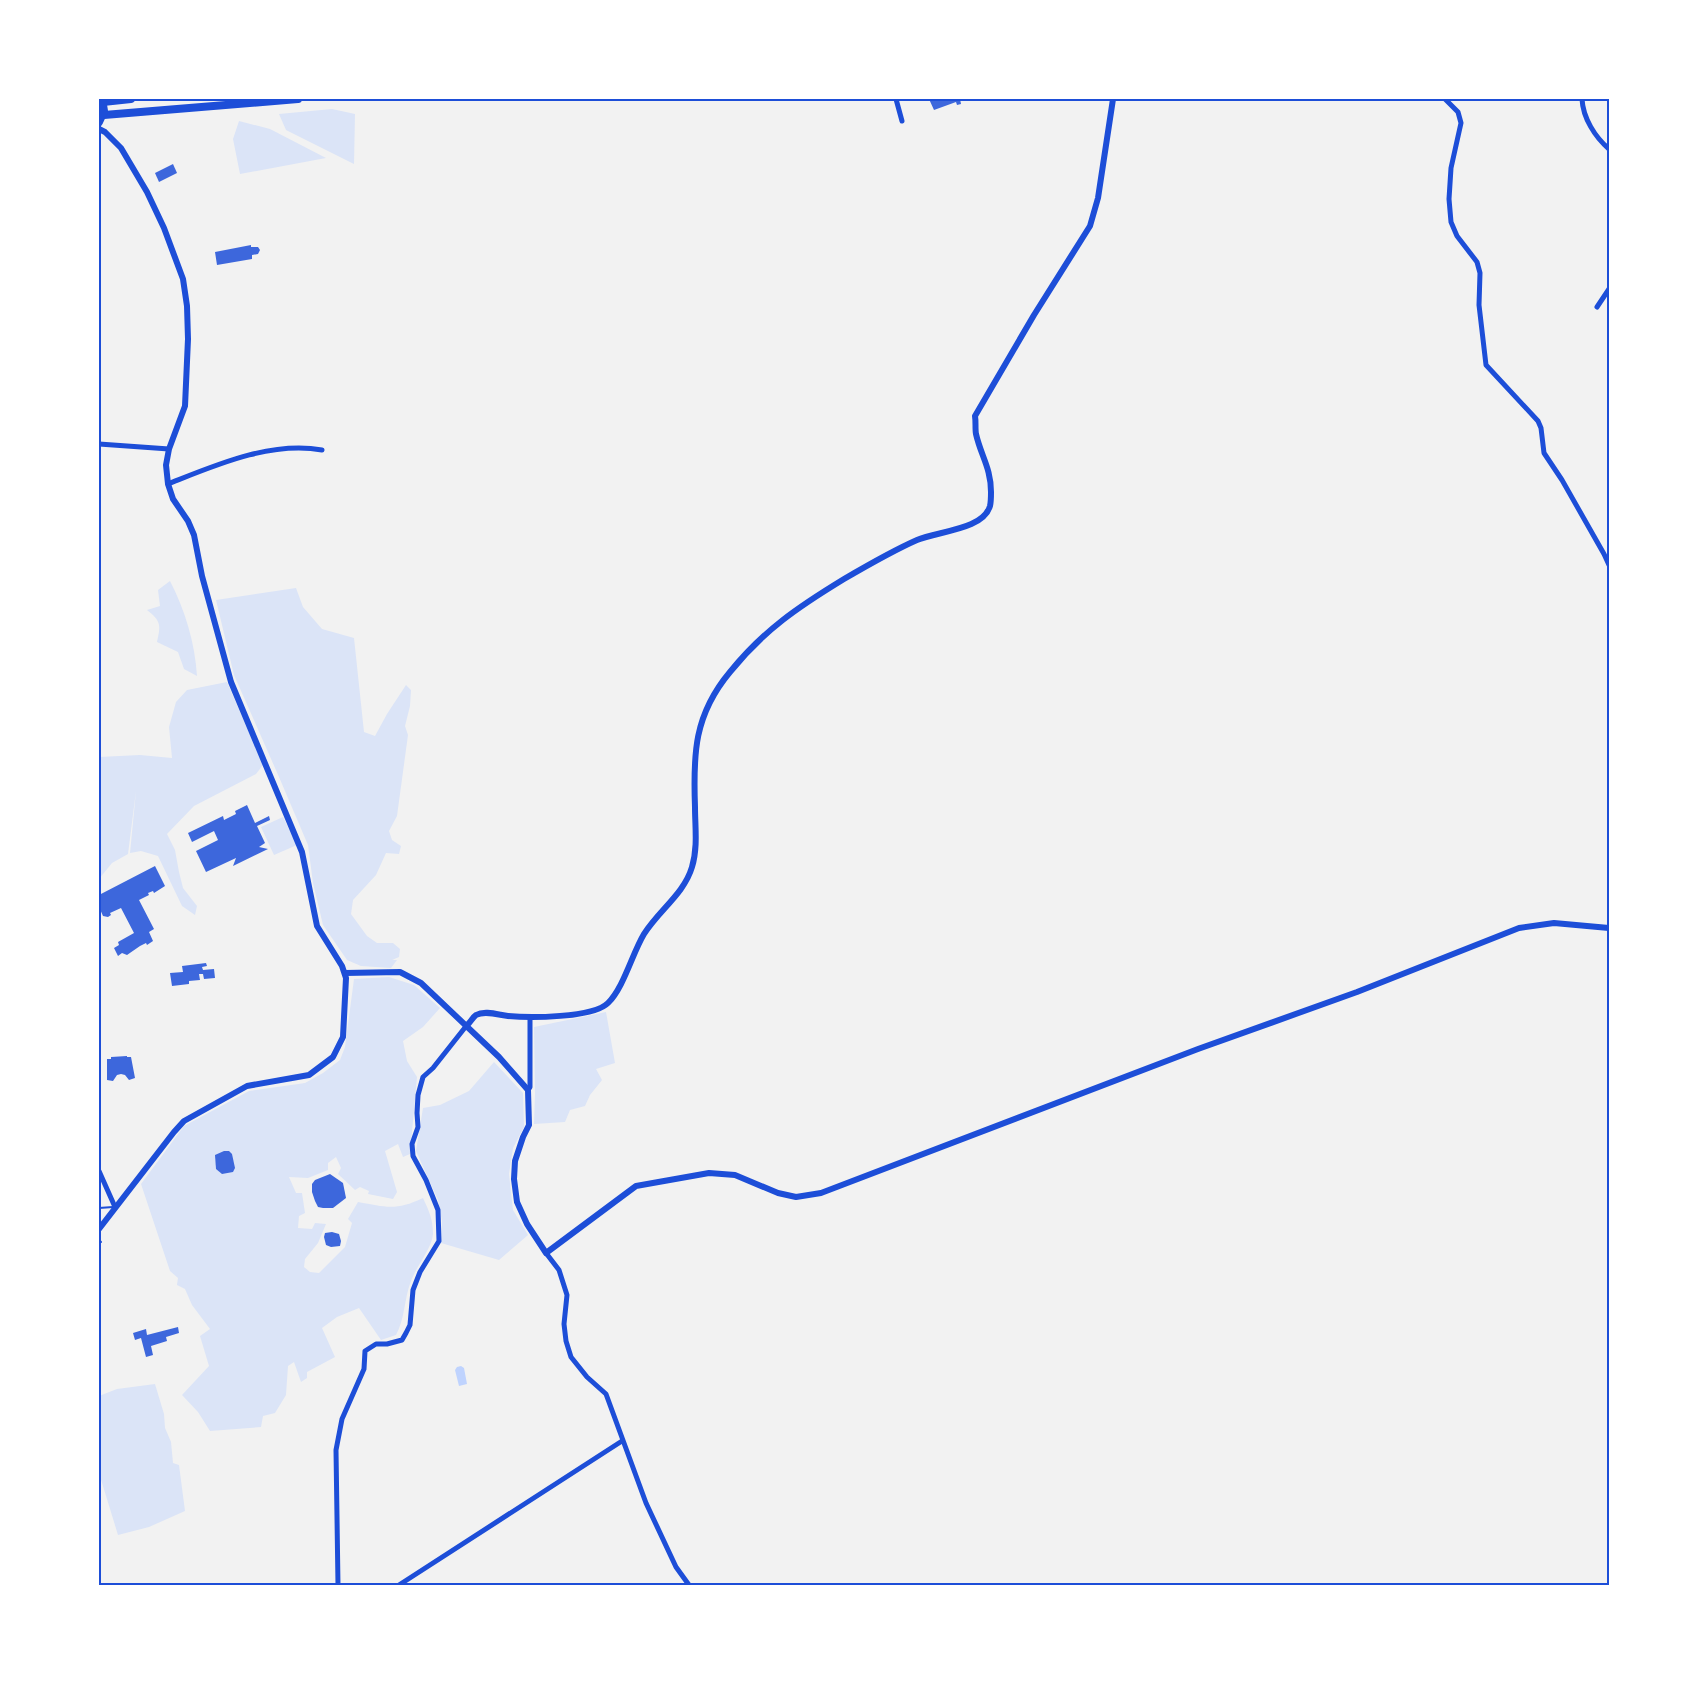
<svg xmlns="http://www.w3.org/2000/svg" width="1708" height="1684" viewBox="0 0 1708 1684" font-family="'PT Sans Narrow',sans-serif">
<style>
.green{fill:#dbe4f7}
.water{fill:#bfd3fe}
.building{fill:#3d67dc}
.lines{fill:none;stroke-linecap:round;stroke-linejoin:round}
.service{stroke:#1d4ed8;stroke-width:2}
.minor{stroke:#1d4ed8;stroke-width:5}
.tertiary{stroke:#1d4ed8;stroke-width:6}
.primary{stroke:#1d4ed8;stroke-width:8}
.neatline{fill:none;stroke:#1d4ed8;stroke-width:2}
</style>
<rect width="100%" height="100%" fill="#f2f2f2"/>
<g class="green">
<path d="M 332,109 L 355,114 L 354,164 L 286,130 L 279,114 Z"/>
<path d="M 239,121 L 270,129 L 326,158 L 240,174 L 233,139 Z"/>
<path d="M 170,581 C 185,610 195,643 197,676 L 184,669 L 178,652 L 157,642 C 161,625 161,621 147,610 L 160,606 L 158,590 Z"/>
<path d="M 296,588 L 303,607 L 322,629 L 354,638 L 364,732 L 375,736 L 387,714 L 406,685 L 411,690 L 410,706 L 405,726 L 408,735 L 397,816 L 389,831 L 392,840 L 401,846 L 399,854 L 386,853 L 376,875 L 353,900 L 351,914 L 367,936 L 377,943 L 393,943 L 400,949 L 399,957 L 392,960 L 397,960 L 391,968 L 361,966 L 347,960 L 323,925 L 313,883 L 308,845 L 279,777 L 234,675 L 216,600 Z"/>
<path d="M 227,682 L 263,765 L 256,774 L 194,806 L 167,834 L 175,850 L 179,872 L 183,888 L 197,906 L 195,915 L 182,906 L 158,856 L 141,851 L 130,853 L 136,791 L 128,854 L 112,863 L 99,879 L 99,757 L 140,755 L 172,758 L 169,727 L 176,702 L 187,690 Z"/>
<path d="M 283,817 L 297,845 L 274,855 L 261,827 Z"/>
<path d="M 389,977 L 414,985 L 440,1008 L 423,1027 L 403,1041 L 407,1061 L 417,1077 L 410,1154 L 403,1157 L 398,1144 L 385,1151 L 397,1192 L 393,1199 L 368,1194 L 369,1191 L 360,1187 L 355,1190 L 338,1174 L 341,1168 L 336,1157 L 328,1163 L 328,1170 L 308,1178 L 289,1177 L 296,1193 L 302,1193 L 305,1213 L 299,1216 L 298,1228 L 312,1229 L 315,1223 L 326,1224 L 318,1243 L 305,1259 L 304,1267 L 310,1272 L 319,1273 L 345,1247 L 352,1223 L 348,1219 L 358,1202 C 386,1207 396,1211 423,1198 C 429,1211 433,1219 433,1234 C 432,1248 416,1267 411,1281 C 404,1299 405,1319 396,1335 L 381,1340 L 359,1308 L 337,1317 L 322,1328 L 335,1357 L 307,1372 L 307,1378 L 301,1382 L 294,1362 L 288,1366 L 286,1395 L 275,1413 L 263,1416 L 261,1427 L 210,1431 L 198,1412 L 182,1395 L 209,1366 L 200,1336 L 210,1329 L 192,1305 L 185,1289 L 177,1285 L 178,1278 L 170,1271 L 141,1184 L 184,1126 L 249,1091 L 305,1083 L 323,1073 L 340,1060 L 345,1047 L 354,979 Z"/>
<path d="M 606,1012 L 615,1063 L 596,1069 L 602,1080 L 590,1095 L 585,1106 L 570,1110 L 565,1122 L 534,1124 L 535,1094 L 534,1027 Z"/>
<path d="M 494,1062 L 523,1093 L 524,1127 L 513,1148 L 509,1174 L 513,1210 L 528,1235 L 499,1260 L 441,1243 L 442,1221 L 438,1200 L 416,1151 L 423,1108 L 440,1105 L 469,1091 Z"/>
<path d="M 155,1384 L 164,1414 L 165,1428 L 171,1442 L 173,1463 L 179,1465 L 185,1511 L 149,1527 L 118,1535 L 99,1473 L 99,1396 L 117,1389 Z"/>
</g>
<path class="water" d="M 461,1366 L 464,1368 L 467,1384 L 459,1386 L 455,1370 L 457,1367 Z"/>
<g class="building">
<path d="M 929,99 L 960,99 L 961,104 L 957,105 L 956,102 L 934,110 Z"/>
<path d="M 173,164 L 177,173 L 159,182 L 155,173 Z"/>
<path d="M 251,245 L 251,247 L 258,247 L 260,250 L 258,254 L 252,255 L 252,259 L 217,265 L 215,252 Z"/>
<path d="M 247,805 L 255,823 L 269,816 L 270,820 L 257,826 L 265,843 L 259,847 L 268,849 L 233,866 L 236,858 L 206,872 L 196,851 L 218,840 L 214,831 L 192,842 L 188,833 L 223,816 L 224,820 L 236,814 L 235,811 Z"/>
<path d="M 155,866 L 165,886 L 154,893 L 153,891 L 148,893 L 149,895 L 139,900 L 154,929 L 149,932 L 153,941 L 147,945 L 146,943 L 140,946 L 127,955 L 122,953 L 118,956 L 114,948 L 119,945 L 118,942 L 134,933 L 121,908 L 110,913 L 111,915 L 108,917 L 103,916 L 99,907 L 99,895 Z"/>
<path d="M 206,963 L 207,966 L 202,967 L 203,970 L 214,969 L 215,978 L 204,979 L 203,974 L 199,974 L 200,980 L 189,981 L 189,984 L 172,986 L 170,973 L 183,972 L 182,966 Z"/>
<path d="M 127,1056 L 127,1057 L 131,1057 L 135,1078 L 129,1080 L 125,1075 L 121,1074 L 117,1075 L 113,1081 L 107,1080 L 107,1059 L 111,1059 L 111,1057 Z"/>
<path d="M 224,1151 L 229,1151 L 232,1154 L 235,1168 L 233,1172 L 222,1174 L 216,1169 L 215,1155 Z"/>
<path d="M 330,1174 L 343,1183 L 346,1198 L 333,1208 L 323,1208 L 318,1207 L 315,1201 L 312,1192 L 312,1184 L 315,1180 Z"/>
<path d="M 332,1232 L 339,1234 L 341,1241 L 340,1246 L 331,1247 L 326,1245 L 324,1237 L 325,1233 Z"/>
<path d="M 178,1327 L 179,1333 L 166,1337 L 167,1341 L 151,1346 L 153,1355 L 146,1357 L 141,1338 L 135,1340 L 133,1333 L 146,1329 L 147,1335 Z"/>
</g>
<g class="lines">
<g class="service">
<path d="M 99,1208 L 113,1207"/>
<path d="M 99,1240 L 101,1242"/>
</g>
<g class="minor">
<path d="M 896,99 L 902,121"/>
<path d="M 1445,99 L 1458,112 L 1461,123 L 1451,168 L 1449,199 L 1451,222 L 1457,236 L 1477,262 L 1480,273 L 1479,305 L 1486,365 L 1538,421 L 1541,428 L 1544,453 L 1562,480 L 1604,554 L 1609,565"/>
<path d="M 1582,99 C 1583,118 1595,137 1609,149"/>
<path d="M 1597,307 L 1609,289"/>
<path d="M 99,444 L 169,449"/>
<path d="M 168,484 C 216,465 270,441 322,450"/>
<path d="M 528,1090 L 530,1087 L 530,1018"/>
<path d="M 99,1171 L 115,1207"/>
<path d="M 546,1253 L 559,1270 L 567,1295 L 564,1324 L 566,1341 L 571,1357 L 587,1377 L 606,1394 L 646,1503 L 676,1567 L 689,1585"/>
<path d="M 338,1585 L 336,1450 L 342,1419 L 364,1369 L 365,1351 L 376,1344 L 387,1344 L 402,1340 L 406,1333 L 410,1325 L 413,1290 L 420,1272 L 439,1241 L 438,1210 L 426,1180 L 413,1156 L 412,1144 L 418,1127 L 417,1113 L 418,1095 L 423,1077 L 433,1068 L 467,1025"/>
<path d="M 399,1585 L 622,1441"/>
</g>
<g class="tertiary">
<path d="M 99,129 L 105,132 L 121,148 L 147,192 L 164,228 L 183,279 L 187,306 L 188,339 L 185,406 L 169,449 L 166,465 L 168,484 L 173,499 L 188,521 L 194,535 L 202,576 L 231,682 L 302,852 L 317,926 L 342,966 L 346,978 L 343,1037 L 333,1057 L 309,1075 L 247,1086 L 184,1121 L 174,1132 L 99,1229"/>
<path d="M 345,973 L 400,972 L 421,983 L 499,1057 L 528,1090 L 529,1125 L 523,1137 L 515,1161 L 514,1179 L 517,1202 L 527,1224 L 546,1253 L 636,1186 L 709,1173 L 735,1175 L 778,1193 L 796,1197 L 821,1193 L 1198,1049 L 1357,992 L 1519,928 L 1554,923 L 1609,928"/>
<path d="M 467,1025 C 470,1023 473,1017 476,1015 C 485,1010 499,1015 508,1016 C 529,1018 593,1018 608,1003 C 624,987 632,954 644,934 C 659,910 684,894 692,867 C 698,847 695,827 695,807 C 693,754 694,715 730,672 C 764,630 798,607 844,579 C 868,565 892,551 917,540 C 938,531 983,530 990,506 C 991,502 991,496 991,492 C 991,468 981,456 976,434 C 975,429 976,422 975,416 L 1034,315 L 1090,226 L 1098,198 L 1113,99"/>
</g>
<g class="primary">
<path d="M 103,102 L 131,99"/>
<path d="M 104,115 L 298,99"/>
<path d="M 99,122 L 104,111 L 102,99"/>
</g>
</g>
<rect width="1708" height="1684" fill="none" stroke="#ffffff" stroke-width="201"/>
<rect x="100" y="100" width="1508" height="1484" class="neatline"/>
</svg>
